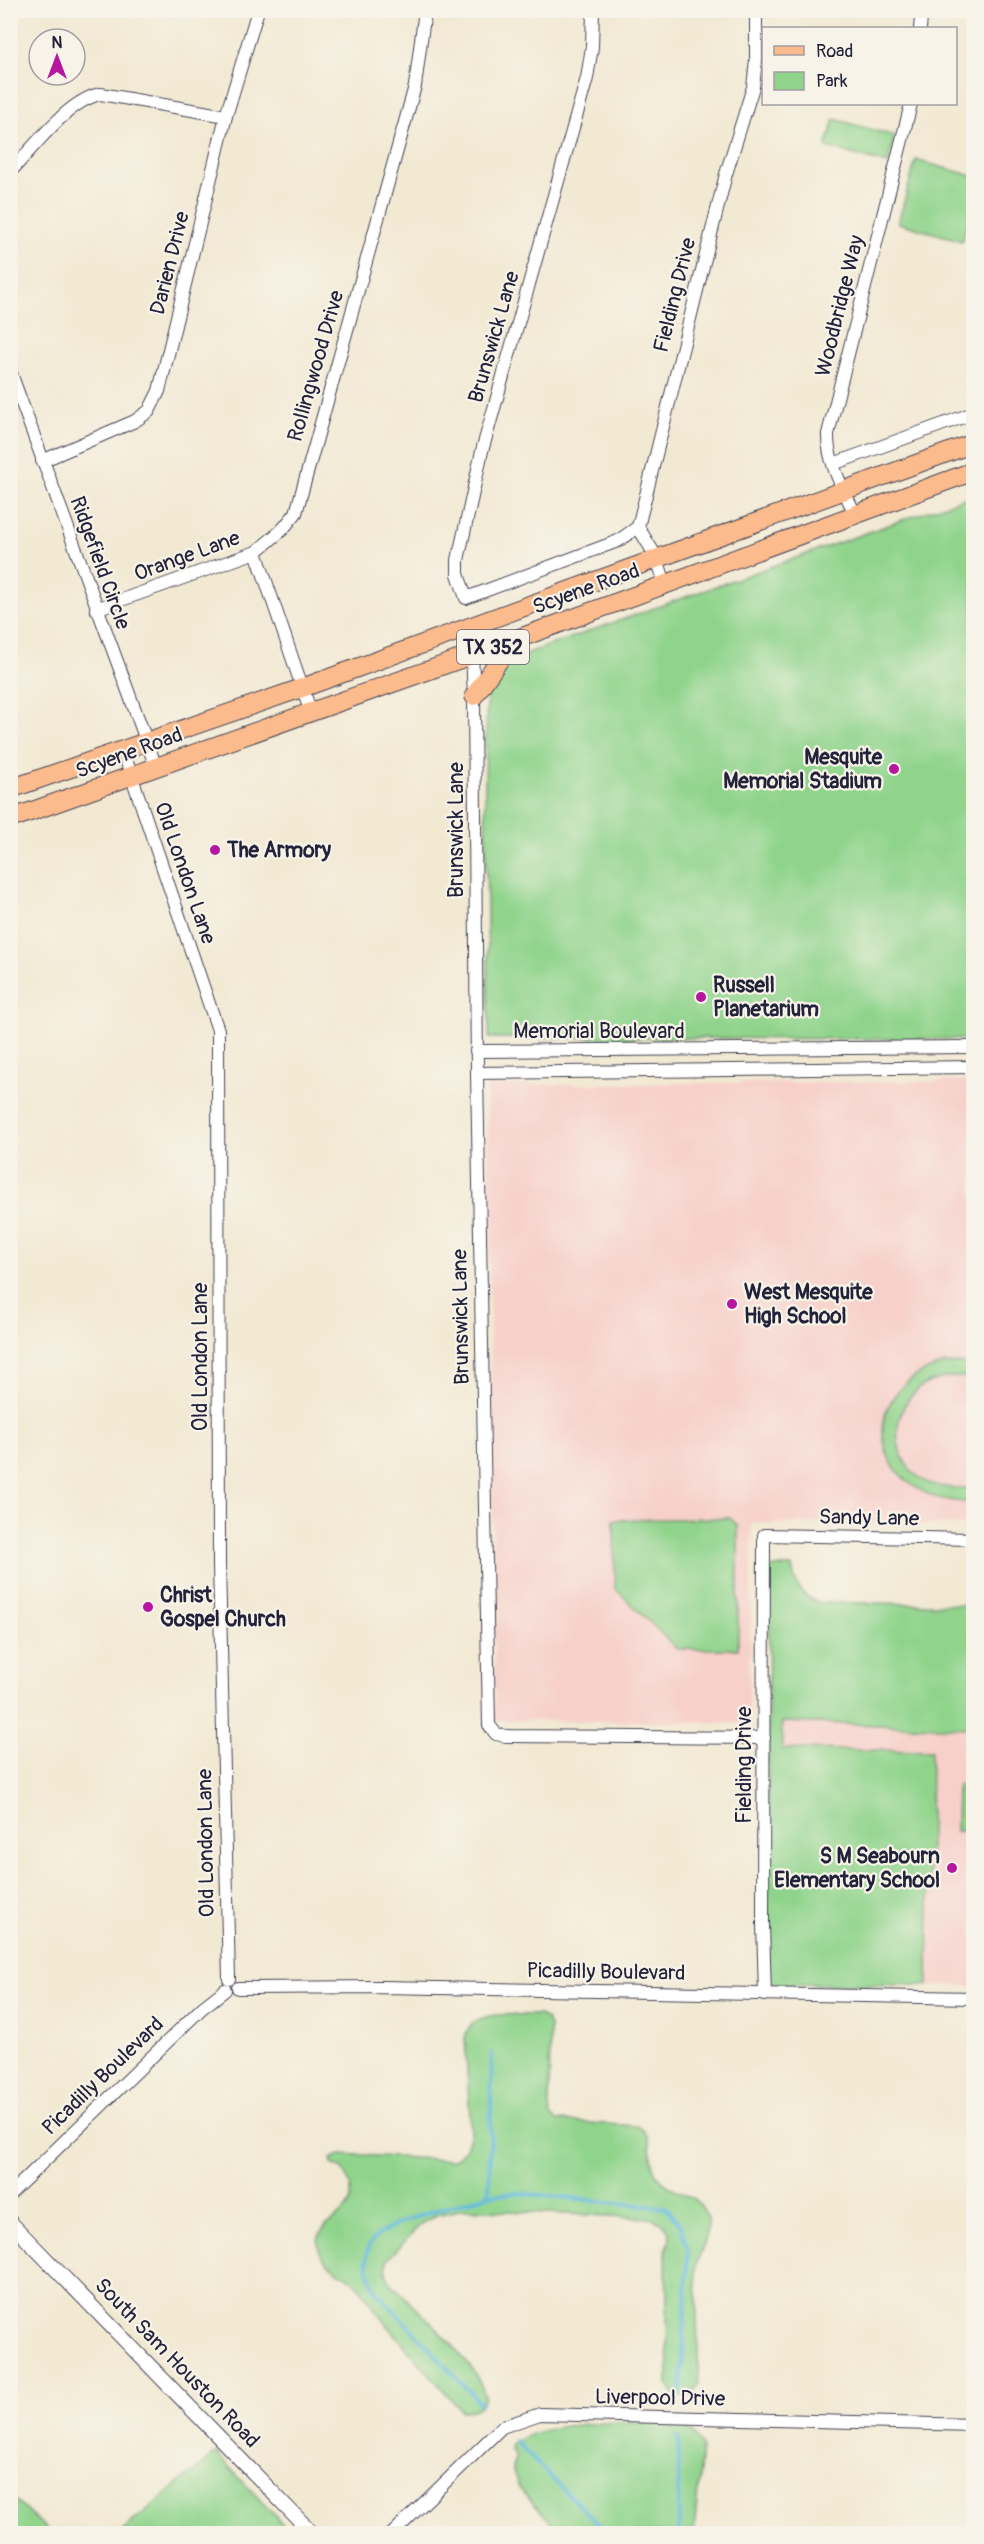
<svg xmlns="http://www.w3.org/2000/svg" width="984" height="2544" viewBox="0 0 984 2544" font-family="Pangolin,sans-serif">
<style>
.built{fill:#f7d0ca}
.green{fill:#90d48c;stroke:#597b64;stroke-width:1.5}
.lines{fill:none;stroke-linecap:round;stroke-linejoin:round}
.stream{stroke:#60b8dd;stroke-width:4}
.minor-casing{stroke:#414052;stroke-width:14}
.tertiary-casing{stroke:#414052;stroke-width:16}
.primary-casing{stroke:#414052;stroke-width:20}
.minor{stroke:#fff;stroke-width:12}
.tertiary{stroke:#fff;stroke-width:14}
.primary{stroke:#fbbb8d;stroke-width:18}
.poi-dot{fill:#b5179e;stroke:#f7f3e8;stroke-width:2}
.labels{text-anchor:middle;dominant-baseline:central;stroke-width:4.5;stroke-linejoin:round;paint-order:stroke}
.shield{fill:#f7f3e8;stroke:#62616f;stroke-width:1.5}
.shield-label{font-size:20px;font-weight:bold;fill:#22223b}
.street-label{font-size:21px;fill:#22223b;stroke:#f7f3e8}
.poi-label{font-size:21px;font-weight:bold;fill:#22223b;stroke:#f7f3e8;text-anchor:start}
</style>
<rect width="100%" height="100%" fill="#f7f3e8"/>
<filter id="ink" filterUnits="userSpaceOnUse"><feTurbulence type="fractalNoise" baseFrequency=".0167" numOctaves="2"/><feDisplacementMap in="SourceGraphic" scale="12" xChannelSelector="R" yChannelSelector="G"/><feConvolveMatrix kernelMatrix="1 2 1 2 8 2 1 2 1" color-interpolation-filters="sRGB"/></filter>
<filter id="wash" filterUnits="userSpaceOnUse"><feTurbulence type="fractalNoise" baseFrequency=".008" numOctaves="4" result="noise"/><feDisplacementMap in="SourceGraphic" scale="24" xChannelSelector="R" yChannelSelector="G"/><feGaussianBlur stdDeviation="1.35" result="paint"/><feColorMatrix in="noise" values="0 0 0 0 0 0 0 0 0 0 0 0 0 0 0 0 0 1.4 0 .05"/><feComposite in="paint" operator="in"/></filter>
<g filter="url(#wash)">
<rect width="100%" height="100%" fill="#f2e9d3"/>
<g class="built">
<path d="M 973,1081 L 973,1525 L 752,1523 L 749,1723 L 495,1720 L 487,1085 Z"/>
<path d="M 782,1722 L 973,1728 L 973,1986 L 928,1985 L 931,1752 L 782,1749 Z"/>
</g>
<g class="green">
<path d="M 834,119 L 895,136 L 888,164 L 826,147 Z"/>
<path d="M 916,160 L 973,176 L 973,202 L 962,241 L 898,223 Z"/>
<path d="M 973,495 L 973,1039 L 489,1038 L 485,786 L 487,691 L 508,660 Z"/>
<path d="M 946,1364 L 973,1364 L 973,1377 C 957,1377 939,1376 924,1385 C 891,1405 888,1456 920,1478 C 936,1489 955,1488 973,1488 L 973,1502 C 869,1504 849,1387 946,1364 Z"/>
<path d="M 730,1518 L 738,1526 L 738,1649 L 677,1649 L 615,1588 L 614,1520 Z"/>
<path d="M 774,1567 L 792,1567 C 795,1585 801,1596 818,1602 L 973,1605 L 973,1728 L 782,1722 L 782,1749 L 931,1751 L 928,1985 L 767,1984 L 769,1571 Z"/>
<path d="M 957,1785 L 973,1785 L 973,1831 L 956,1831 Z"/>
<path d="M 539,2015 L 547,2019 L 550,2026 L 549,2108 L 551,2116 L 557,2121 L 637,2126 C 657,2136 646,2158 656,2174 C 666,2191 692,2191 703,2209 C 715,2229 701,2247 696,2266 C 694,2275 697,2288 697,2298 C 697,2327 698,2356 699,2385 L 691,2395 L 674,2395 L 668,2385 L 666,2250 C 675,2233 668,2224 650,2218 L 464,2209 L 436,2215 L 422,2223 L 387,2260 L 386,2273 L 390,2282 C 416,2309 478,2362 485,2397 C 482,2409 472,2411 461,2411 C 434,2378 404,2347 378,2313 C 369,2303 364,2289 353,2281 C 339,2270 318,2263 318,2242 C 319,2214 371,2219 343,2169 L 332,2164 L 331,2159 L 341,2154 L 453,2160 C 465,2153 468,2145 471,2133 L 465,2038 C 470,2007 515,2016 539,2015 Z"/>
<path d="M 617,2422 C 645,2423 692,2415 702,2447 L 694,2533 L 561,2533 L 519,2488 L 512,2468 L 516,2456 L 511,2450 L 512,2444 C 542,2424 582,2425 617,2422 Z"/>
<path d="M 216,2453 L 291,2533 L 119,2533 Z"/>
<path d="M 11,2496 L 51,2533 L 11,2533 Z"/>
</g>
<g class="lines">
<g class="stream">
<path d="M 492,2053 L 489,2195 L 519,2193 L 667,2208 L 681,2226 L 688,2250 L 681,2395"/>
<path d="M 481,2404 L 377,2292 C 370,2277 360,2255 373,2240 C 390,2220 462,2203 489,2195"/>
<path d="M 678,2437 L 679,2534"/>
<path d="M 515,2441 L 608,2534"/>
</g>
</g>
</g>
<g filter="url(#ink)">
<g class="lines">
<g class="minor-casing">
<g id="minor">
<path d="M 593,10 L 592,47 L 587,78 L 482,451 L 458,560 L 458,574 L 466,598 L 618,541 L 638,527"/>
<path d="M 920,28 L 922,10"/>
<path d="M 10,172 C 33,148 69,99 101,94 L 226,116"/>
<path d="M 10,371 L 156,767"/>
<path d="M 42,461 L 135,421 L 149,411 L 159,391 L 226,116 L 258,10"/>
<path d="M 833,464 L 974,413"/>
<path d="M 855,514 C 844,490 827,462 828,434 L 911,104"/>
<path d="M 256,552 L 311,713"/>
<path d="M 665,584 L 657,558 L 638,527 L 726,174 L 753,87 L 756,60 L 756,10"/>
<path d="M 96,609 L 256,552 L 282,530 L 296,513 L 415,86 L 425,10"/>
<path d="M 463,629 L 472,654 L 474,696 L 477,1073 L 489,1725 L 496,1734 L 506,1736 L 764,1738"/>
<path d="M 123,751 L 218,1030 L 219,1564 L 229,1979"/>
<path d="M 476,1051 L 974,1047"/>
<path d="M 477,1073 L 974,1067"/>
<path d="M 238,1988 L 382,1987 L 974,1998"/>
<path d="M 765,1995 L 763,1924 L 764,1535 L 974,1539"/>
<path d="M 10,2194 L 202,2008 L 225,1990"/>
<path d="M 392,2534 L 502,2427 L 540,2414 L 974,2425"/>
</g>
</g>
<g class="tertiary-casing">
<path id="tertiary" d="M 10,2222 L 313,2534"/>
</g>
<g class="primary-casing">
<g id="primary">
<path d="M 474,696 L 502,656 L 520,640"/>
<path d="M 10,789 L 302,688 L 974,443"/>
<path d="M 10,819 L 525,636 L 974,471"/>
</g>
</g>
<use href="#minor" class="minor"/>
<use href="#tertiary" class="tertiary"/>
<use href="#primary" class="primary"/>
</g>
</g>
<g class="poi-dot">
<circle cx="894" cy="769" r="6"/>
<circle cx="215" cy="850" r="6"/>
<circle cx="701" cy="997" r="6"/>
<circle cx="732" cy="1304" r="6"/>
<circle cx="148" cy="1607" r="6"/>
<circle cx="952" cy="1868" r="6"/>
</g>
<g class="labels">
<rect class="shield" x="457" y="630" width="72" height="34" rx="4.5"/>
<g class="shield-label">
<text x="493" y="647">TX 352</text>
</g>
<g class="street-label">
<text transform="translate(170 263) rotate(-76)">Darien Drive</text>
<text transform="translate(675 295) rotate(-76)">Fielding Drive</text>
<text transform="translate(840 306) rotate(-76)">Woodbridge Way</text>
<text transform="translate(494 337) rotate(-74)">Brunswick Lane</text>
<text transform="translate(316 366) rotate(-74)">Rollingwood Drive</text>
<text transform="translate(187 556) rotate(-20)">Orange Lane</text>
<text transform="translate(100 563) rotate(70)">Ridgefield Circle</text>
<text transform="translate(586 589) rotate(-20)">Scyene Road</text>
<text transform="translate(129 753) rotate(-20)">Scyene Road</text>
<text transform="translate(456 830) rotate(-90)">Brunswick Lane</text>
<text transform="translate(185 873) rotate(71)">Old London Lane</text>
<text x="599" y="1031">Memorial Boulevard</text>
<text transform="translate(461 1317) rotate(-91)">Brunswick Lane</text>
<text transform="translate(200 1357) rotate(-90)">Old London Lane</text>
<text transform="translate(869 1518) rotate(1)">Sandy Lane</text>
<text transform="translate(744 1765) rotate(-90)">Fielding Drive</text>
<text transform="translate(206 1843) rotate(-91)">Old London Lane</text>
<text transform="translate(606 1972) rotate(1)">Picadilly Boulevard</text>
<text transform="translate(103 2076) rotate(-44)">Picadilly Boulevard</text>
<text transform="translate(177 2363) rotate(46)">South Sam Houston Road</text>
<text transform="translate(660 2398) rotate(1)">Liverpool Drive</text>
</g>
<g class="poi-label">
<text x="882" y="757" text-anchor="end">Mesquite<tspan x="882" dy="24">Memorial Stadium</tspan></text>
<text x="227" y="850">The Armory</text>
<text x="713" y="985">Russell<tspan x="713" dy="24">Planetarium</tspan></text>
<text x="744" y="1292">West Mesquite<tspan x="744" dy="24">High School</tspan></text>
<text x="160" y="1595">Christ<tspan x="160" dy="24">Gospel Church</tspan></text>
<text x="940" y="1856" text-anchor="end">S M Seabourn<tspan x="940" dy="24">Elementary School</tspan></text>
</g>
</g>
<rect width="984" height="2544" fill="none" stroke="#f7f3e8" stroke-width="36"/>
<rect x="762" y="27" width="195" height="78" fill="#f7f3e8" stroke="#a29fa3" stroke-width="1.5"/>
<rect x="774" y="46" width="30" height="9" fill="#fbbb8d" stroke="#a29fa3" stroke-width="1.5"/>
<text x="816" y="57" font-size="18" fill="#22223b">Road</text>
<rect x="774" y="72" width="30" height="18" fill="#90d48c" stroke="#a29fa3" stroke-width="1.5"/>
<text x="816" y="87" font-size="18" fill="#22223b">Park</text>
<g transform="translate(57 57)"><circle r="28" fill="#f7f3e8" stroke="#a29fa3" stroke-width="1.5"/>
<path d="M0-4.5L10 22L0 15L-10 22Z" fill="#b5179e"/>
<text y="-9" font-size="16" font-weight="bold" text-anchor="middle" fill="#22223b">N</text>
</g>
</svg>
